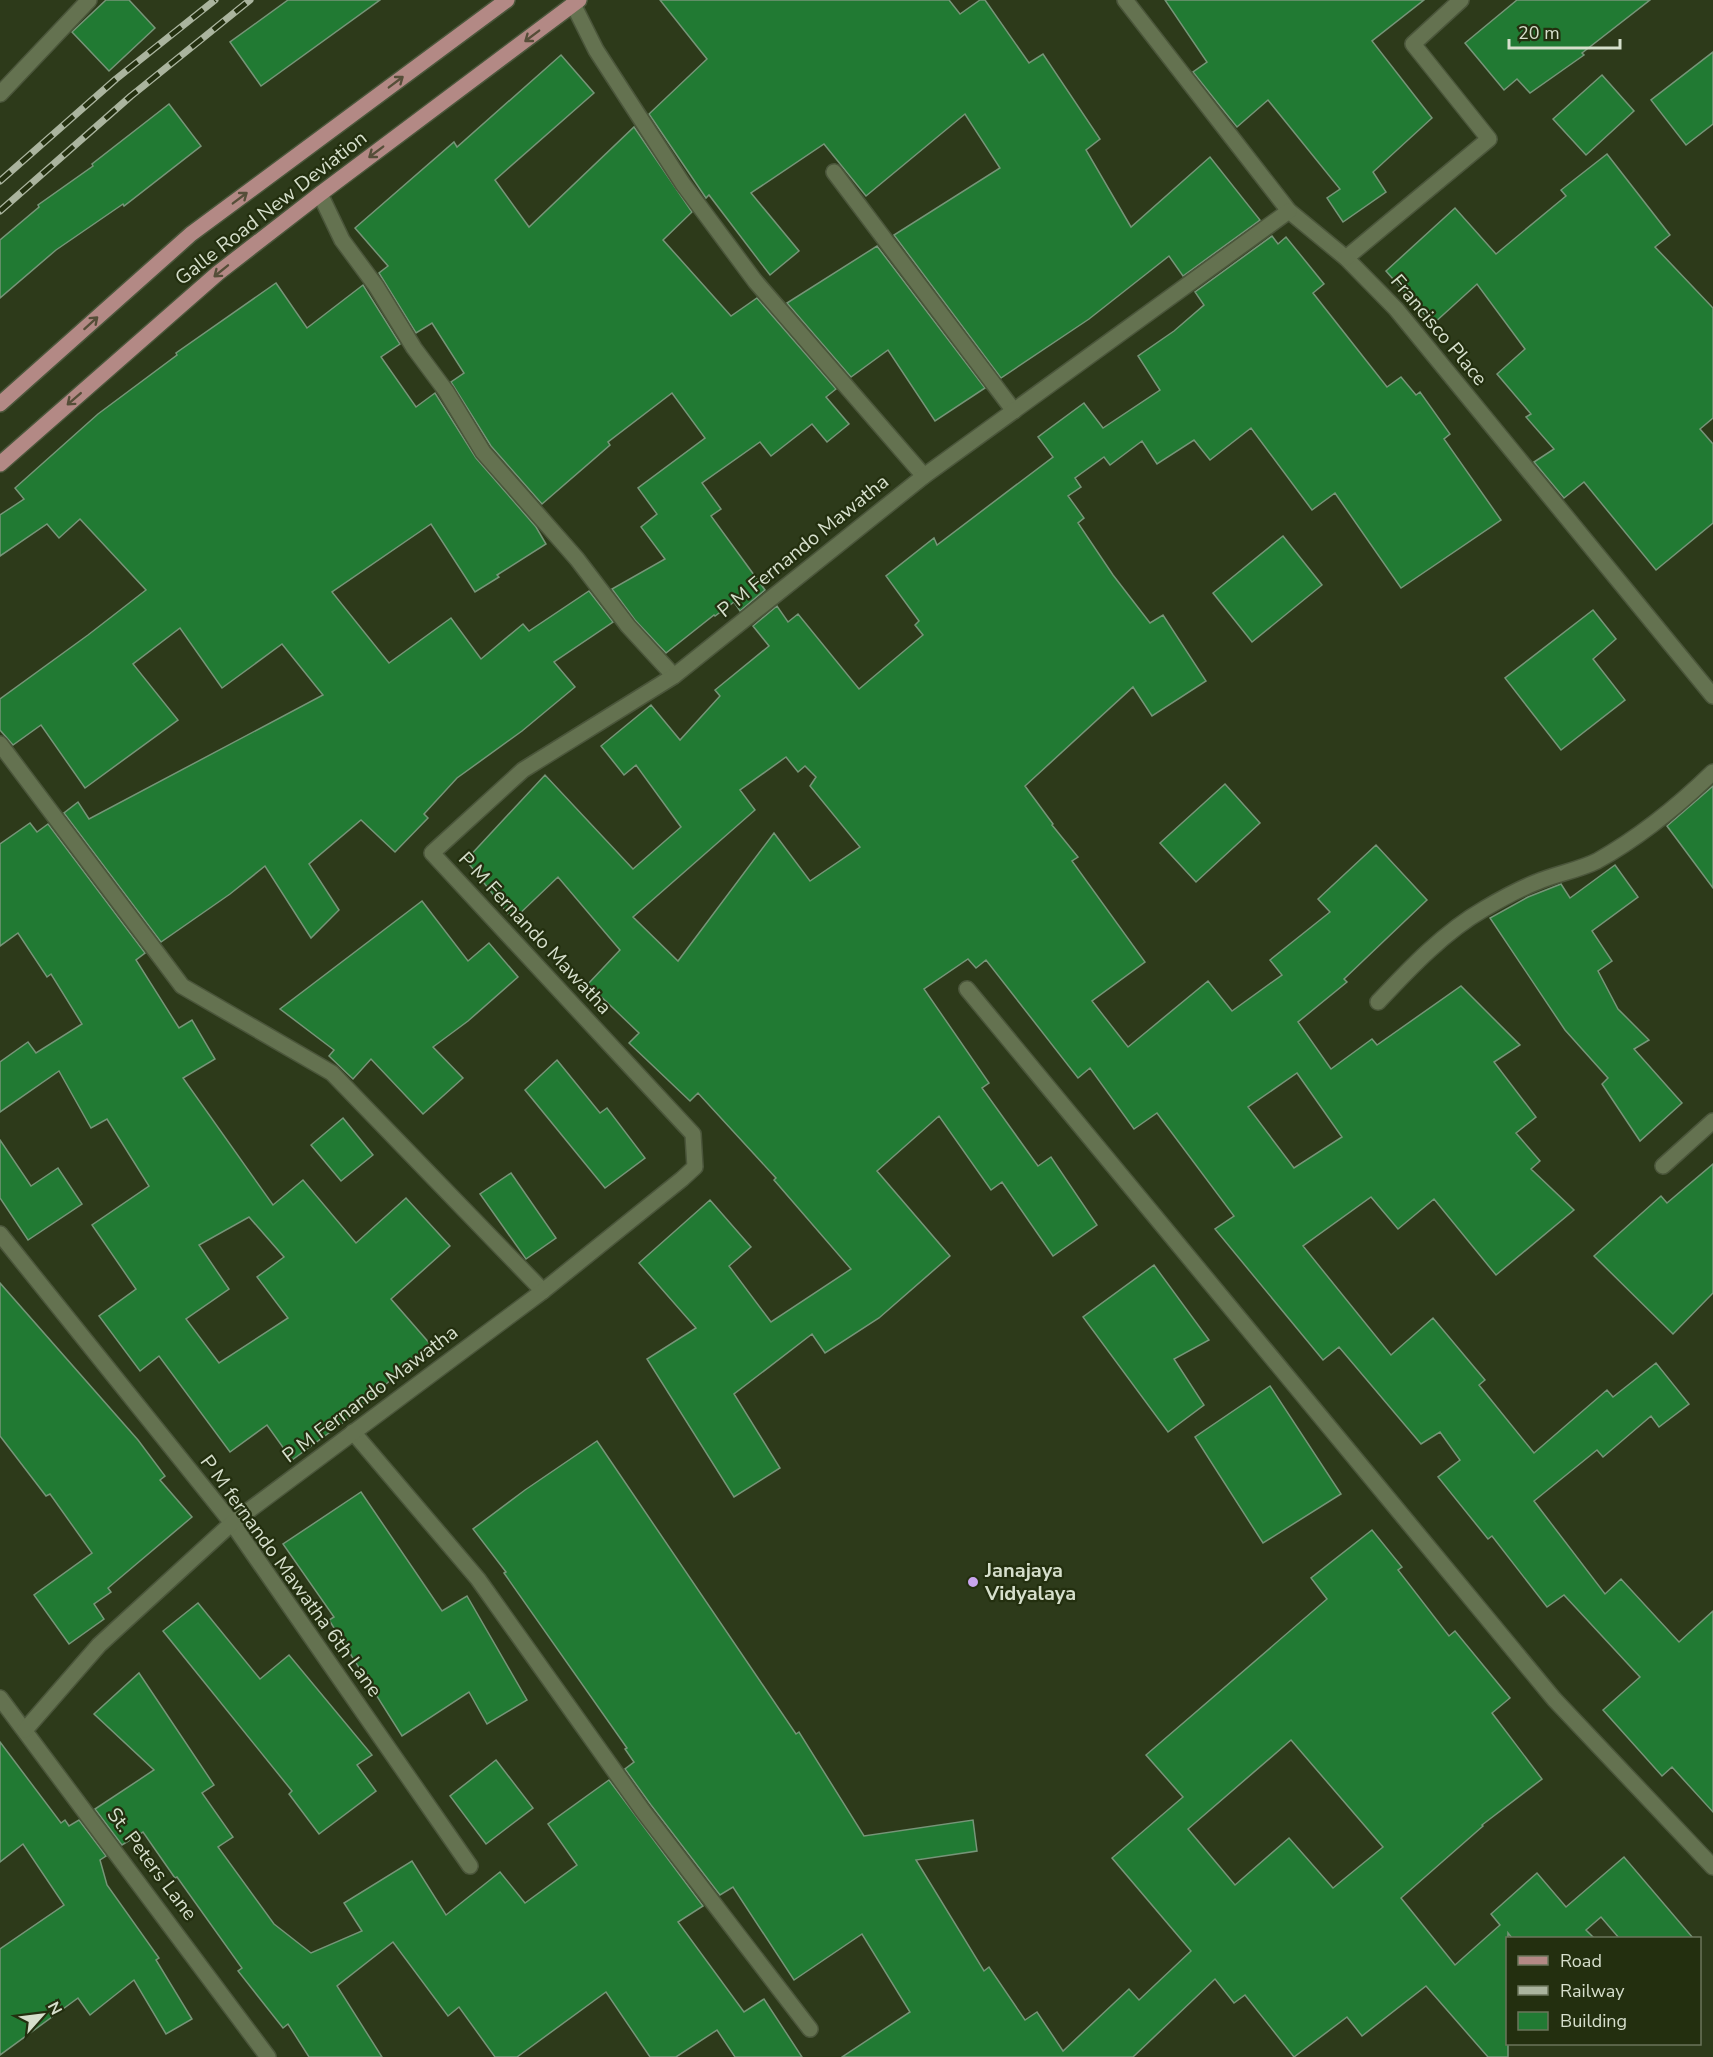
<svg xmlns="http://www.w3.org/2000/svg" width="1713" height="2057" viewBox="0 0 1713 2057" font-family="'Nunito Sans',sans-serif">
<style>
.building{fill:#217a33;stroke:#769578;stroke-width:1.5;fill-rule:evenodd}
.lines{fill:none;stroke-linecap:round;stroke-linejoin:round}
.minor-casing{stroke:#4b563b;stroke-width:18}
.primary-casing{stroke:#4b563b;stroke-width:18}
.minor{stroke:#647250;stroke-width:15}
.primary{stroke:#b38985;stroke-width:15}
.rail-casing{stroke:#aab49e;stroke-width:7}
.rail{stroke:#232f0f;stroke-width:4.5;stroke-dasharray:14;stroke-linecap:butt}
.oneway{stroke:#554e38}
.poi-dot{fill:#c9a5ee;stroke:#232f0f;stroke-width:2}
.labels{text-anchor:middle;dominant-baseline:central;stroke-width:4.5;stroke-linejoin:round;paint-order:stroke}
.street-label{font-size:20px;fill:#d6dfcc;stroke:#232f0f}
.poi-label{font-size:20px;font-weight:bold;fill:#d6dfcc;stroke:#232f0f;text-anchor:start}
</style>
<rect width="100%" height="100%" fill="#2d3a1a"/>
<g class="building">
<path d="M 106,0 L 129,0 L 155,28 L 109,71 L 72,32 Z"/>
<path d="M 288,0 L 380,0 L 261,86 L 230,42 Z"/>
<path d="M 660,0 L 949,0 L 960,14 L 980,0 L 985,0 L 1029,63 L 1043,54 L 1100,139 L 1086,150 L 1131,227 L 1210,157 L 1260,220 L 1183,276 L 1169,256 L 1089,319 L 1001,378 L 894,235 L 1000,168 L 965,114 L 866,196 L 824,144 L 751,193 L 799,251 L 770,275 L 709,195 L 706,198 L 649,114 L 707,59 Z"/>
<path d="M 1165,0 L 1424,0 L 1372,41 L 1432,118 L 1373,172 L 1386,192 L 1343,222 L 1327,198 L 1340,189 L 1268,100 L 1237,127 L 1220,106 L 1193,72 L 1207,62 Z"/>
<path d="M 1517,0 L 1650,0 L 1582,53 L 1584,55 L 1530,93 L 1517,79 L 1504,90 L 1465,43 Z"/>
<path d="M 1713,52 L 1713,124 L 1686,145 L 1651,100 Z"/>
<path d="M 561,55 L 594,93 L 495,180 L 529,227 L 634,127 L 692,212 L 663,240 L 731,316 L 757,298 L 836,389 L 826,397 L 849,424 L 827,442 L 812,424 L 771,456 L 760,442 L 702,483 L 721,509 L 711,516 L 765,590 L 740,611 L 734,602 L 715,616 L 714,615 L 666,653 L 635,620 L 612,589 L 665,559 L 641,527 L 657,514 L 638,488 L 705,438 L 672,393 L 608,442 L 610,445 L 542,504 L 491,446 L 451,382 L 464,373 L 432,323 L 416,333 L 379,273 L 388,266 L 355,228 L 454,142 L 457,147 Z"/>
<path d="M 1602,75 L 1634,111 L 1586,155 L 1553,119 Z"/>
<path d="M 169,104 L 201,146 L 124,206 L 123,204 L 56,250 L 0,298 L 0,240 L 39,207 L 38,205 L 93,166 L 92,164 Z"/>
<path d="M 1607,154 L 1670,235 L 1655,247 L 1713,308 L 1713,418 L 1700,429 L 1713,444 L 1713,523 L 1656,570 L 1584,482 L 1564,498 L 1534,462 L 1554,449 L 1526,417 L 1531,414 L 1497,374 L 1525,349 L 1477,284 L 1433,324 L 1386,271 L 1455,208 L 1496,254 L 1566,196 L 1561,190 Z"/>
<path d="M 1272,236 L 1278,244 L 1286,237 L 1324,284 L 1313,293 L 1387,387 L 1401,377 L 1416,395 L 1420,392 L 1450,434 L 1444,439 L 1501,520 L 1401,588 L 1335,493 L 1312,510 L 1251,428 L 1210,460 L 1194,440 L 1157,464 L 1142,441 L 1110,465 L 1104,457 L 1075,478 L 1081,487 L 1068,496 L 1084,518 L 1078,523 L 1113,575 L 1150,623 L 1163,615 L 1206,681 L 1152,716 L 1133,687 L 1025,786 L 1053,824 L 1052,825 L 1078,857 L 1072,861 L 1145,962 L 1092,1001 L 1128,1047 L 1208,981 L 1232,1011 L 1282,975 L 1270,960 L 1330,912 L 1318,899 L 1376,845 L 1427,900 L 1344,979 L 1347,982 L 1298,1022 L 1331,1069 L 1372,1039 L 1377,1045 L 1461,986 L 1520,1045 L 1494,1062 L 1536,1117 L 1516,1133 L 1540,1161 L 1531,1169 L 1574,1210 L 1496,1275 L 1434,1199 L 1398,1229 L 1371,1197 L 1303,1246 L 1391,1355 L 1433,1318 L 1485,1380 L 1479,1385 L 1534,1453 L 1607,1390 L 1613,1397 L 1656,1363 L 1689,1404 L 1659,1427 L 1651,1416 L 1603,1457 L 1597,1450 L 1534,1501 L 1605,1594 L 1621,1579 L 1679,1642 L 1713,1611 L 1713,1812 L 1672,1767 L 1662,1776 L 1603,1710 L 1640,1677 L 1564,1595 L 1547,1607 L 1492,1536 L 1488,1539 L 1438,1477 L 1460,1460 L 1440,1432 L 1421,1444 L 1339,1347 L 1323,1360 L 1215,1229 L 1234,1216 L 1157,1113 L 1134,1129 L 1090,1068 L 1078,1078 L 986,960 L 976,968 L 968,959 L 924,989 L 989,1083 L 982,1088 L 1038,1166 L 1051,1157 L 1097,1225 L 1053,1256 L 1002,1182 L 991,1190 L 939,1116 L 877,1171 L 950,1256 L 879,1318 L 825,1353 L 812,1334 L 734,1394 L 780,1468 L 734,1497 L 647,1359 L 696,1328 L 639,1263 L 710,1200 L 751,1247 L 729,1266 L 771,1322 L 851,1269 L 774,1180 L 776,1178 L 698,1093 L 690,1101 L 629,1043 L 639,1033 L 588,984 L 620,950 L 558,877 L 513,920 L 466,860 L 545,775 L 633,869 L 681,827 L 636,765 L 624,775 L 601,746 L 651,705 L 680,740 L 720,696 L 715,690 L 769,646 L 753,626 L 777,606 L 788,622 L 798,614 L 859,689 L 923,635 L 915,625 L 919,621 L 886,576 L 934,538 L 937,545 L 1053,457 L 1038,437 L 1084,403 L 1103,428 L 1160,390 L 1138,356 L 1174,331 L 1204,305 L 1195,292 ZM 786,757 L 798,772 L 805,766 L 816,777 L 810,786 L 860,847 L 810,881 L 774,833 L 678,961 L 633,917 L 755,810 L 740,790 ZM 1297,1073 L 1342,1137 L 1294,1168 L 1248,1107 Z"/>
<path d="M 877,246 L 985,388 L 935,421 L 888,350 L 851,377 L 787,303 Z"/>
<path d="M 276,283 L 307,328 L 363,285 L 400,344 L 381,357 L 416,407 L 435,393 L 476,458 L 536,527 L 546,544 L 497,575 L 499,577 L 475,592 L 431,524 L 332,592 L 389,663 L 451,618 L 481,659 L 523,624 L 529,631 L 589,591 L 613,622 L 554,662 L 575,687 L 522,731 L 457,778 L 424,814 L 428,818 L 395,852 L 361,820 L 309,864 L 339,910 L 311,938 L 265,866 L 230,894 L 161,942 L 64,813 L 78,802 L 89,819 L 323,695 L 282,644 L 222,688 L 180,628 L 133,664 L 178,720 L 85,788 L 41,725 L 13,745 L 0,730 L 0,699 L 88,635 L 146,590 L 80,519 L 59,538 L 47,524 L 0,556 L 0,515 L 24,499 L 15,488 L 98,414 L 177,355 L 176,353 Z"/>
<path d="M 1283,536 L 1322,585 L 1252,642 L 1213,593 Z"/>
<path d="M 1593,610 L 1616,639 L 1593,659 L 1625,700 L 1561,750 L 1505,678 Z"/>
<path d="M 1225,784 L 1260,823 L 1196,882 L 1160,843 Z"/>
<path d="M 1713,786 L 1713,888 L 1667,826 Z"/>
<path d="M 30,823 L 37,832 L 48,824 L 145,953 L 136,960 L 179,1028 L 192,1020 L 215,1059 L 183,1078 L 273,1205 L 303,1180 L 356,1243 L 406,1198 L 450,1246 L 391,1299 L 431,1345 L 355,1411 L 356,1413 L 292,1460 L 267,1425 L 230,1452 L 159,1356 L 140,1371 L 99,1316 L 136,1289 L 92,1225 L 149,1186 L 107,1119 L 91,1128 L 59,1071 L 0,1112 L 0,1062 L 28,1042 L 36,1053 L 82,1024 L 51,974 L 47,977 L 18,933 L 0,946 L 0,844 ZM 249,1217 L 284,1257 L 257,1277 L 288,1318 L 219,1363 L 186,1319 L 229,1289 L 199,1245 Z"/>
<path d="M 1615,865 L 1638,897 L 1592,931 L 1612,961 L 1598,971 L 1618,1009 L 1649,1040 L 1634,1049 L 1682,1103 L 1640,1141 L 1602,1084 L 1608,1078 L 1565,1030 L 1490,918 L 1528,897 L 1561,884 L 1570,898 Z"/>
<path d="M 422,901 L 468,961 L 489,943 L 518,977 L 468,1021 L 433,1047 L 463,1078 L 423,1114 L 371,1059 L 353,1079 L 329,1056 L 334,1050 L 280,1009 Z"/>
<path d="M 557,1060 L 600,1113 L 607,1108 L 645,1158 L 605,1188 L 525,1090 Z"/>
<path d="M 343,1118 L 373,1155 L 341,1181 L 311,1145 Z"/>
<path d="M 0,1140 L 31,1186 L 58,1168 L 82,1204 L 28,1240 L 0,1198 Z"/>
<path d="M 1713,1164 L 1713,1293 L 1673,1334 L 1594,1256 L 1661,1196 L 1667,1203 Z"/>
<path d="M 511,1173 L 556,1238 L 526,1259 L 480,1194 Z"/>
<path d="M 1154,1265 L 1209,1340 L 1174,1359 L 1204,1405 L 1168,1432 L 1083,1317 Z"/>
<path d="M 0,1283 L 138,1440 L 165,1476 L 160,1480 L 192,1517 L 108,1588 L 111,1592 L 94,1604 L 104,1619 L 69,1644 L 34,1595 L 92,1553 L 50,1494 L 46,1496 L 0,1436 Z"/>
<path d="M 1270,1386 L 1341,1494 L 1263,1543 L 1195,1437 Z"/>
<path d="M 597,1441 L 796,1734 L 799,1732 L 864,1836 L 973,1820 L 977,1851 L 916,1860 L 984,1971 L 989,1967 L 1025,2020 L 1037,2012 L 1063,2051 L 1129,1989 L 1139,2000 L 1191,1951 L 1112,1858 L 1183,1797 L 1146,1755 L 1327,1599 L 1311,1578 L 1372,1530 L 1402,1567 L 1398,1570 L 1449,1636 L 1455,1631 L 1510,1698 L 1492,1713 L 1542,1779 L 1482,1825 L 1483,1826 L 1401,1898 L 1455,1965 L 1500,1925 L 1491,1914 L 1537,1873 L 1566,1907 L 1624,1857 L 1693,1938 L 1619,1938 L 1601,1917 L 1586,1930 L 1594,1938 L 1512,1938 L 1508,1933 L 1508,2057 L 1488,2057 L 1426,1986 L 1362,2036 L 1347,2017 L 1294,2057 L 1245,1995 L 1234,2003 L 1215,1979 L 1133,2057 L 842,2057 L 910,2012 L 862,1934 L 794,1980 L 733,1887 L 720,1895 L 651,1805 L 625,1769 L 634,1762 L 625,1749 L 627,1748 L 504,1573 L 506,1572 L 473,1529 L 525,1490 ZM 1291,1740 L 1383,1847 L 1333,1888 L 1289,1838 L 1235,1885 L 1188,1829 Z"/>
<path d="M 361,1492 L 442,1611 L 467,1596 L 527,1700 L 487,1724 L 469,1692 L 402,1736 L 329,1620 L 334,1617 L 283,1544 Z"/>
<path d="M 198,1603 L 260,1679 L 289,1655 L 372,1755 L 357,1765 L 376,1791 L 319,1834 L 289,1794 L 292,1791 L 163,1631 Z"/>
<path d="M 139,1673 L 214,1785 L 202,1793 L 233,1837 L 218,1847 L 274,1924 L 311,1953 L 362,1931 L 344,1903 L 412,1861 L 446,1915 L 500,1872 L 525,1903 L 577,1865 L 548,1824 L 609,1780 L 703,1906 L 678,1922 L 744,2012 L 764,1999 L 802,2057 L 735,2057 L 717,2030 L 676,2057 L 650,2057 L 606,1992 L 517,2057 L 495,2057 L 459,2007 L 448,2016 L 393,1942 L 337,1986 L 382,2057 L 309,2057 L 288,2024 L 283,2028 L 238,1971 L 242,1968 L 177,1877 L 175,1878 L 143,1832 L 122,1845 L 95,1809 L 154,1770 L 94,1714 Z"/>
<path d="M 0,1742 L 61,1823 L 65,1820 L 69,1826 L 79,1820 L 106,1856 L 100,1860 L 107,1885 L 159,1958 L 156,1960 L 192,2019 L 166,2034 L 134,1980 L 90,2015 L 78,1998 L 0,2055 L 0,1949 L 64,1905 L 23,1844 L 0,1862 Z"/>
<path d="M 496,1760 L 533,1808 L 486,1844 L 450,1796 Z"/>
</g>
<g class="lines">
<g class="minor-casing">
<g id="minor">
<path d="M 1125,0 L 1289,211 L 1346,258 L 1396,309 L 1713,696"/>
<path d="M 573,4 L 596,50 L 683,184 L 755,281 L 924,476"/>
<path d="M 0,94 L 89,0"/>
<path d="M 834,172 L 1014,411"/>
<path d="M 320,194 L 342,240 L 376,286 L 414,348 L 446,391 L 483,452 L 577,559 L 628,626 L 674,676"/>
<path d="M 1346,258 L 1489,139 L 1413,44 L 1461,0"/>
<path d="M 0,744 L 182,986 L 332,1073 L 543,1291"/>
<path d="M 967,989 L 1554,1699 L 1713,1867"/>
<path d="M 1378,1002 C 1410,968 1444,932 1484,909 C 1501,899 1519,889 1537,882 C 1556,874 1579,870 1597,861 C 1640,837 1678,806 1713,772"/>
<path d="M 1663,1166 L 1713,1121"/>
<path d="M 0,1234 L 232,1523 L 470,1866"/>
<path d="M 353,1432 L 478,1579 L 643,1811 L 810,2029"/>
<path d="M 0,1698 L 268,2057"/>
<path d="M 25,1730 L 99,1645 L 232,1523 L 543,1291 L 682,1179 L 695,1167 L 693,1134 L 432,853 L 523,770 L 674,676 L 924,476 L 1289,211"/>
</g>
</g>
<g class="primary-casing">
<g id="primary">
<path d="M 0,404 L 191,234 L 507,0"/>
<path d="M 0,464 L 218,273 L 320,194 L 579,0"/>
</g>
</g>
<use href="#minor" class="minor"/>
<use href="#primary" class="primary"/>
<g class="rail-casing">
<g id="rail">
<path d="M 0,181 L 116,79 L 215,0"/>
<path d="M 0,211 L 131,96 L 250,0"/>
</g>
</g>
<use href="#rail" class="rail"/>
</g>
<defs><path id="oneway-shaft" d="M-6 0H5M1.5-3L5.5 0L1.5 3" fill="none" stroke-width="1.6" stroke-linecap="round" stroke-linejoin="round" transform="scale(1.5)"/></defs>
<g class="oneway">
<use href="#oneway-shaft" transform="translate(532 36) rotate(143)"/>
<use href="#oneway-shaft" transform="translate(396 82) rotate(-37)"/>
<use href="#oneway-shaft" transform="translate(376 152) rotate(143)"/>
<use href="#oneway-shaft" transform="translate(240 198) rotate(-37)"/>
<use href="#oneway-shaft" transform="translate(221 271) rotate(141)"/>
<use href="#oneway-shaft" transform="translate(91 323) rotate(-42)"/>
<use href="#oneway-shaft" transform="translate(74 399) rotate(139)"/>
</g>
<circle class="poi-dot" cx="973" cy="1582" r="6"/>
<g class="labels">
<g class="street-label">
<text transform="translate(271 208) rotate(-38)">Galle Road New Deviation</text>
<text transform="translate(1439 330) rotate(50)">Francisco Place</text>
<text transform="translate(803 546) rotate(-39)">P M Fernando Mawatha</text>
<text transform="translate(535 933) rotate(47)">P M Fernando Mawatha</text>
<text transform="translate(370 1394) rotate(-37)">P M Fernando Mawatha</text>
<text transform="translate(291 1576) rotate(54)">P M fernando Mawatha 6th Lane</text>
<text transform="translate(152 1864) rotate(53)">St. Peters Lane</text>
</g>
<g class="poi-label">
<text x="985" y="1570">Janajaya<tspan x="985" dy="23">Vidyalaya</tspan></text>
</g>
</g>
<rect x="1506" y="1937" width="195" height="108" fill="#232f0f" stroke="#6b755b" stroke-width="1.5"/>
<rect x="1518" y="1956" width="30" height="9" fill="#b38985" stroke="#6b755b" stroke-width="1.5"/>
<text x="1560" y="1967" font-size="18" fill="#d6dfcc">Road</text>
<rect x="1518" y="1986" width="30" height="9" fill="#aab49e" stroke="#6b755b" stroke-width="1.5"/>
<text x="1560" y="1997" font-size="18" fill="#d6dfcc">Railway</text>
<rect x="1518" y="2012" width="30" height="18" fill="#217a33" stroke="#6b755b" stroke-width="1.5"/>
<text x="1560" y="2027" font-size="18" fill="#d6dfcc">Building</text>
<g transform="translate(42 2015) rotate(62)" stroke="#232f0f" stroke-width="4.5" paint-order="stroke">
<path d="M0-4.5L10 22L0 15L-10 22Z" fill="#d6dfcc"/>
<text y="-9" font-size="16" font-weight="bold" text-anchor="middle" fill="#d6dfcc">N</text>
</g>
<path d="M1509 39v9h111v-9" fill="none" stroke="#d6dfcc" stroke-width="3"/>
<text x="1518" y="39" font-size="18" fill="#d6dfcc" stroke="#232f0f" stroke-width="4.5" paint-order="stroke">20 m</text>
</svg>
